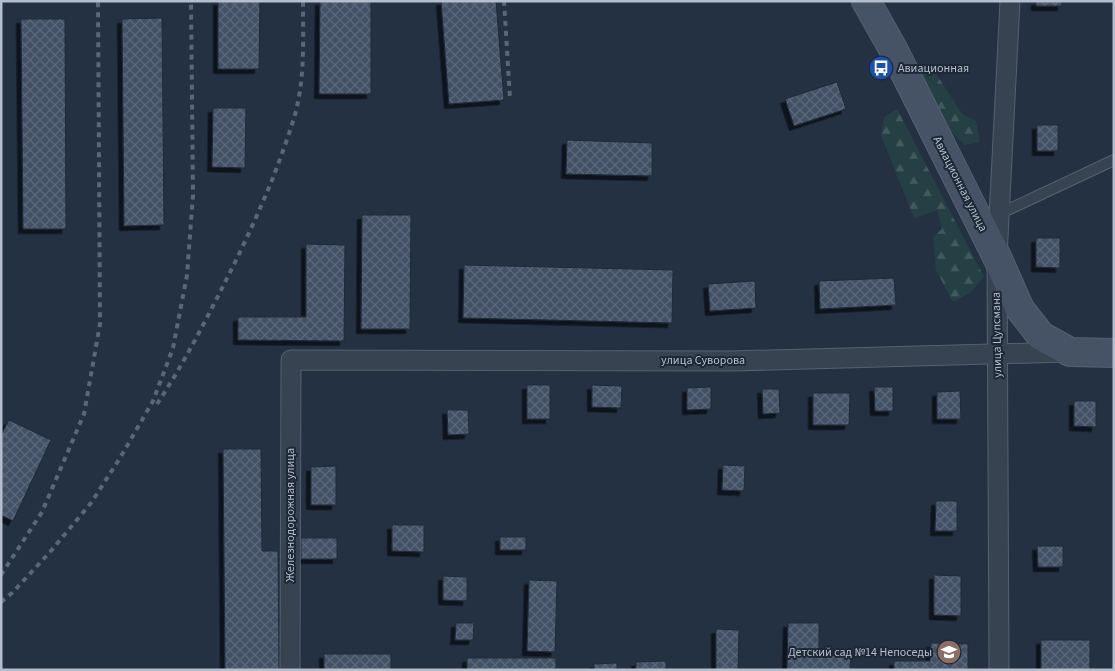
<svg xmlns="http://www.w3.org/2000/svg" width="1115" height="671" viewBox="0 0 1115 671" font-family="'Source Sans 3',sans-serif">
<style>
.forest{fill:url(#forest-firs)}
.building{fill:url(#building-cross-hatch);stroke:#1f2a39;filter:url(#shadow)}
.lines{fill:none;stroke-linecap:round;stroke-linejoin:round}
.lane-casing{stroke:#56616f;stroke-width:12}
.street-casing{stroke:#56616f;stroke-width:21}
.secondary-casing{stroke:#56616f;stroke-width:30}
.lane{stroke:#384352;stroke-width:10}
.street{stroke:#384352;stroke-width:19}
.secondary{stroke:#465266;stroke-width:28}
.rail{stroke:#5a6779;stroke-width:4;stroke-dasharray:5 5;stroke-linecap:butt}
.labels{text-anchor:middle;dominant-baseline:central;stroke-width:4;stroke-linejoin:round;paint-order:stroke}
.poi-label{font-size:12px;fill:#b5becc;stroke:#1d2837;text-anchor:start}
.street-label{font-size:12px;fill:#b5becc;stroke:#1d2837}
</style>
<defs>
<pattern id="forest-firs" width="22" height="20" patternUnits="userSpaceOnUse" patternTransform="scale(1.25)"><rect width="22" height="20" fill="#254044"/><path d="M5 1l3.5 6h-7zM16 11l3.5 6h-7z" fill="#425a5e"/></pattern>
<pattern id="building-cross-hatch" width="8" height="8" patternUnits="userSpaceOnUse" patternTransform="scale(1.25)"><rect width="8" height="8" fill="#425165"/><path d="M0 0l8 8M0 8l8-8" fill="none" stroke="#5b687a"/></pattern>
<filter id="shadow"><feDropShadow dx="-4.5" dy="4.5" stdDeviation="0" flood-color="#0009"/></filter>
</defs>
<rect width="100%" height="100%" fill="#233143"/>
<g class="forest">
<path d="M 920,67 L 935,72 L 962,114 L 976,121 L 980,142 L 965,145 L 951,132 L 918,82 Z"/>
<path d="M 897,109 L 984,277 L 970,293 L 953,302 L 936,270 L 933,237 L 942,229 L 937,210 L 914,218 L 881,135 L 884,117 Z"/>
</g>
<g class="building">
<path d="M 218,1 L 260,1 L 259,69 L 218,69 Z"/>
<path d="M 320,1 L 371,1 L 371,94 L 319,94 Z"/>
<path d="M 441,1 L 496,1 L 504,100 L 449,104 Z"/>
<rect x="1036" y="1" width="26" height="5"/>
<path d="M 162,18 L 164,225 L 124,226 L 122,19 Z"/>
<path d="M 21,19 L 65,19 L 66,229 L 23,229 Z"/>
<path d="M 837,82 L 846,109 L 794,126 L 785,99 Z"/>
<path d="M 213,108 L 246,108 L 245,168 L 212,167 Z"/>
<rect x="1037" y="125" width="21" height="26"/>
<path d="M 567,140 L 652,143 L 652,176 L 566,174 Z"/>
<path d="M 362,215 L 411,215 L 410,329 L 361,329 Z"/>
<path d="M 1036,238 L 1060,238 L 1060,268 L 1036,267 Z"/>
<path d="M 306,244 L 345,245 L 344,341 L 238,340 L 238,317 L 306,317 Z"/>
<path d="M 464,265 L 673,270 L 672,323 L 463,318 Z"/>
<path d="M 894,278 L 896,305 L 820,309 L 819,281 Z"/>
<path d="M 755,281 L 756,308 L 710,311 L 708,284 Z"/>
<rect x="527" y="385" width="23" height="34"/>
<path d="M 592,385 L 622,386 L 621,408 L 592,407 Z"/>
<path d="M 711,387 L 711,409 L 687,410 L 687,388 Z"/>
<path d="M 874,387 L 893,387 L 893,411 L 875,411 Z"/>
<path d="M 762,389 L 779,389 L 780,413 L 763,414 Z"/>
<path d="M 960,391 L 961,419 L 937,419 L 937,392 Z"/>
<path d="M 813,393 L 850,393 L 849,425 L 813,425 Z"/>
<path d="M 1074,401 L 1096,401 L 1096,427 L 1074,426 Z"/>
<path d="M 447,410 L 468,410 L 469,434 L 448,435 Z"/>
<path d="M 9,420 L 51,440 L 13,521 L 1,515 L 1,435 Z"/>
<path d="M 223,449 L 261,449 L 262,551 L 278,551 L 279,670 L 225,670 Z"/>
<path d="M 723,465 L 745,466 L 744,491 L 722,490 Z"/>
<path d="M 336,466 L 336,505 L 311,505 L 311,467 Z"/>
<path d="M 936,501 L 957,501 L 957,531 L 935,531 Z"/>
<path d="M 392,525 L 424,525 L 424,552 L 392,551 Z"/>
<rect x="500" y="537" width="26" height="13"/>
<rect x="301" y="538" width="36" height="21"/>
<path d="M 1037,546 L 1063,546 L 1063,567 L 1038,567 Z"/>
<path d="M 934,575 L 961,576 L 961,616 L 934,615 Z"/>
<path d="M 443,576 L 467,577 L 467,601 L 443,600 Z"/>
<path d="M 529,580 L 557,581 L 555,652 L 527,651 Z"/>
<path d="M 456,623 L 474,623 L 473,640 L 455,640 Z"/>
<path d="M 788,623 L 819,623 L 819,655 L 851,656 L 850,670 L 787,670 Z"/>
<path d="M 716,629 L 739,630 L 738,670 L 716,670 Z"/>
<rect x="1041" y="640" width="49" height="30"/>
<path d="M 931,643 L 968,644 L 968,670 L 894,670 L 894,661 L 930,661 Z"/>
<rect x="324" y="654" width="67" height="16"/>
<rect x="467" y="658" width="89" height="12"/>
<path d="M 666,661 L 666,670 L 636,670 L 636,662 Z"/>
<path d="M 617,663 L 617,670 L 594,670 L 594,664 Z"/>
</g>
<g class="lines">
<g class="lane-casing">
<path id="lane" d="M 999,214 L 1114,160"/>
</g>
<g class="street-casing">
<g id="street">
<path d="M 290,670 L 291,360 L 731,361 L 1069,352"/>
<path d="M 999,670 L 997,257 L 1010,1"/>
</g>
</g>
<g class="secondary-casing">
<path id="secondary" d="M 866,1 L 893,49 L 997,257 L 1020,309 L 1041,336 L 1070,352 L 1114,353"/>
</g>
<use href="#lane" class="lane"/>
<use href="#street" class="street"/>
<use href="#secondary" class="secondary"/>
<g class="rail">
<path d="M 504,1 L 510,98"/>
<path d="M 157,404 C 179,371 197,337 215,302 C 236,261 257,218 274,175 C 282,154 290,132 296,111 C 305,75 303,37 303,1"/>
<path d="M 1,575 L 42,512 L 84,414 L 100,324 L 98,1"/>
<path d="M 1,602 L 12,593 L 50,552 L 91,503 L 120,458 L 153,401 L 173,348 L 187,275 L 193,195 L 191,1"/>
</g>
</g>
<defs>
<g id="bus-disc" transform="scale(1.25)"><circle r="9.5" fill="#1a4fb4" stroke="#1d2837"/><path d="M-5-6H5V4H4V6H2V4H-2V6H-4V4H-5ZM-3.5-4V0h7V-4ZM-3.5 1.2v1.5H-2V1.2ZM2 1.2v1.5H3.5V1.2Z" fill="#fff"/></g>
<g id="school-disc" transform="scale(1.25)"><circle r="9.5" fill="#8d6e63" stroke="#1d2837"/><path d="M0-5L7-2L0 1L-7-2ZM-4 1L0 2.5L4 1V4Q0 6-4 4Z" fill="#fff"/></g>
</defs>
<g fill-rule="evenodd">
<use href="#bus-disc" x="881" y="68"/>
<use href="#school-disc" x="949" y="652"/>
</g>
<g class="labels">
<g class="poi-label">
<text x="898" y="68">Авиационная</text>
<text x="932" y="652" text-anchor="end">Детский сад №14 Непоседы</text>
</g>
<g class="street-label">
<text transform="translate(960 184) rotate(63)">Авиационная улица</text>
<text transform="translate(997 335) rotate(-91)">улица Цупсмана</text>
<text x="703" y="360">улица Суворова</text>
<text transform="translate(290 515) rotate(-90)">Железнодорожная улица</text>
</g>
</g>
<rect width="1115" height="671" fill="none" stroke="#b5becc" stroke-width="5"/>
</svg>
